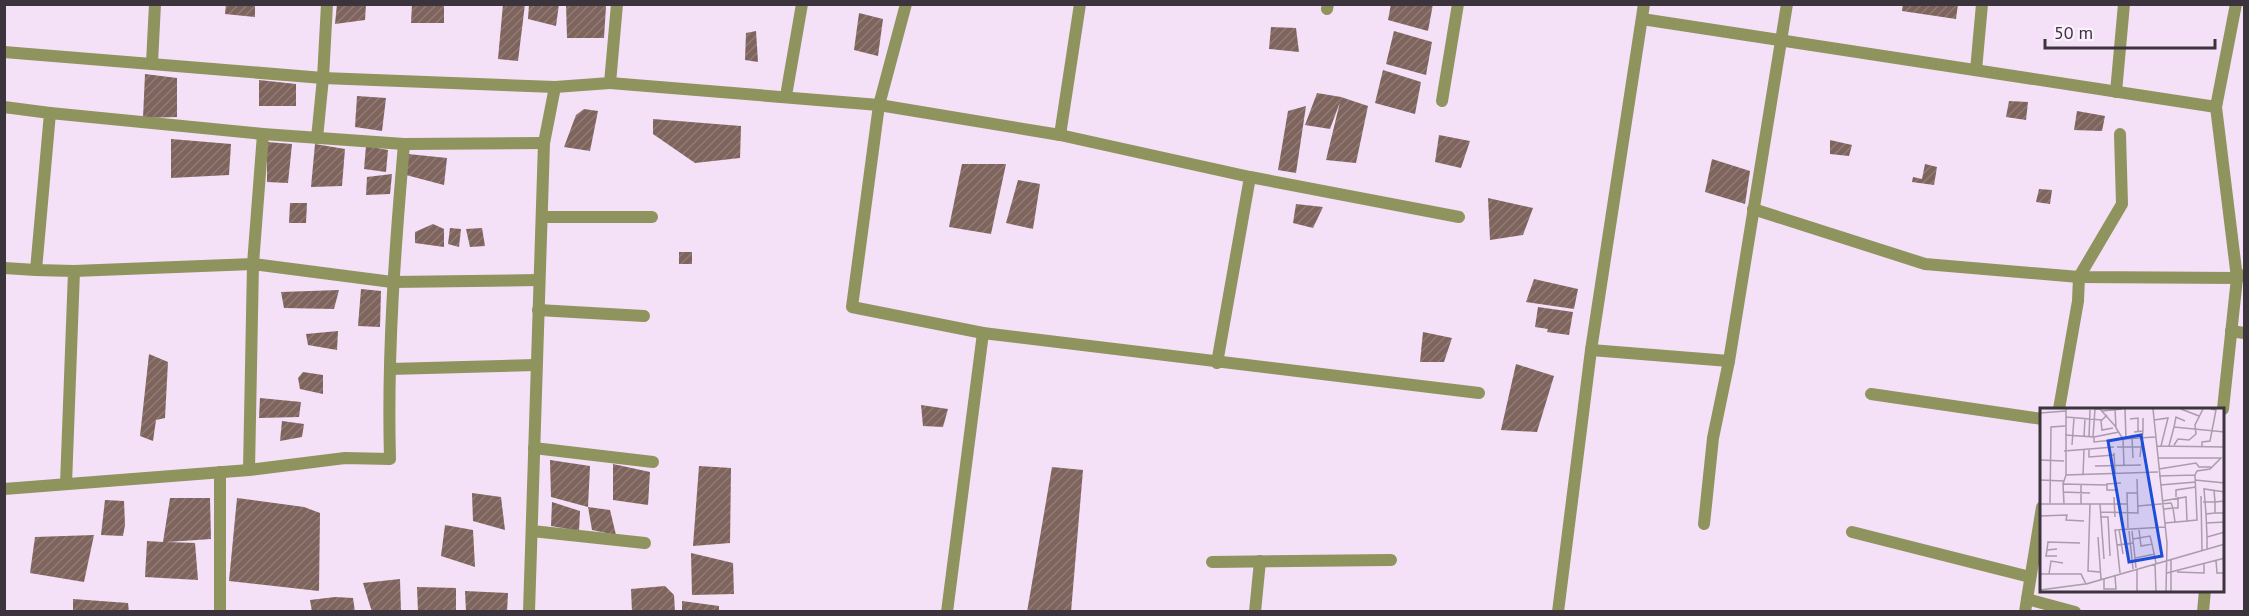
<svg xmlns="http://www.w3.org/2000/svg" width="2249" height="616" viewBox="0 0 2249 616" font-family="'PT Sans',sans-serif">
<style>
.building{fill:url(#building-hatch)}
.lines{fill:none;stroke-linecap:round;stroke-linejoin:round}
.minor{stroke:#8f935e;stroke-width:12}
.inset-road{fill:none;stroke:#aa9bad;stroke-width:1.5}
.view{fill:#1d4ed8;fill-opacity:0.15;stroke:#1d4ed8;stroke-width:3}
.inset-edge{fill:none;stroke:#3c343d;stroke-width:3}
</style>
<defs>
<pattern id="building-hatch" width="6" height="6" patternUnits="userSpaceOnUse" patternTransform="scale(1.5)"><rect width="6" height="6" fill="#7f645d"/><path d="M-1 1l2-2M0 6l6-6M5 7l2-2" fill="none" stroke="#907c77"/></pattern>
</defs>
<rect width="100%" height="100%" fill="#f4e0f7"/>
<g class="building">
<path d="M 226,4 L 255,4 L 255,17 L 225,14 Z"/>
<path d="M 337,4 L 366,4 L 365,20 L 335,24 Z"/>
<path d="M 412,4 L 444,4 L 444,23 L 411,23 Z"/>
<path d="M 503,4 L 525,4 L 518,61 L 498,59 Z"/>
<path d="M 529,4 L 559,4 L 556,26 L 528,19 Z"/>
<path d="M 566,4 L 606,6 L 604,38 L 567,38 Z"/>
<path d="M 1391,4 L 1433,4 L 1428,31 L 1388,20 Z"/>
<path d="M 1903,4 L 1958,4 L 1956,19 L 1902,11 Z"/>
<path d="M 859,13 L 883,19 L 878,56 L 854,50 Z"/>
<path d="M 1271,27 L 1296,28 L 1299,52 L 1269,49 Z"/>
<path d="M 756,31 L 758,62 L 745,60 L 746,33 Z"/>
<path d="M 1394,31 L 1432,42 L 1426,75 L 1386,64 Z"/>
<path d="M 1383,70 L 1421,82 L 1415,114 L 1375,103 Z"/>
<path d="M 145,74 L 177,78 L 177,117 L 143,118 Z"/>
<path d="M 259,80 L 296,84 L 296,106 L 259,106 Z"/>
<path d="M 1317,93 L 1341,97 L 1368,106 L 1356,163 L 1326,160 L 1340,102 L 1330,129 L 1305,125 Z"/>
<path d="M 357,96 L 386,98 L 382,131 L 355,127 Z"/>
<path d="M 2009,101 L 2028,102 L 2026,120 L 2006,117 Z"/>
<path d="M 1306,106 L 1296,173 L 1278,170 L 1288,111 Z"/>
<path d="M 584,109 L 598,111 L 590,151 L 564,147 L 576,115 Z"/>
<path d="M 2077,111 L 2105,116 L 2102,131 L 2074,130 Z"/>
<path d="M 653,119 L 741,126 L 740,158 L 695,163 L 653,134 Z"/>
<path d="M 1439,135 L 1470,141 L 1461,168 L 1435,162 Z"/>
<path d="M 171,139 L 231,144 L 229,175 L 171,178 Z"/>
<path d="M 1830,140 L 1852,145 L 1849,156 L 1830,154 Z"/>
<path d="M 267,142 L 292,144 L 288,183 L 267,182 Z"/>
<path d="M 315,144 L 345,149 L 342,186 L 311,187 Z"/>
<path d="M 366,146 L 388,150 L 386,172 L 364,169 Z"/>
<path d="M 408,154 L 447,158 L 444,185 L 406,175 Z"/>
<path d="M 1712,159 L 1750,171 L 1745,204 L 1705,192 Z"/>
<path d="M 962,164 L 1006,164 L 991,234 L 949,227 Z"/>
<path d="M 1925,164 L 1937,167 L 1934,185 L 1912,182 L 1913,177 L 1922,179 Z"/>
<path d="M 392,174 L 390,194 L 366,195 L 367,177 Z"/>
<path d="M 1018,180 L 1040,184 L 1033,229 L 1006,223 Z"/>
<path d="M 2039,189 L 2052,190 L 2050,204 L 2036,202 Z"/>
<path d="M 1488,198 L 1533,208 L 1523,235 L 1490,240 Z"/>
<path d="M 290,203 L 307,203 L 306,223 L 289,223 Z"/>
<path d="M 1296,204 L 1323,207 L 1313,228 L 1293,223 Z"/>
<path d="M 433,224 L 444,229 L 444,247 L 415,243 L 415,232 Z"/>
<path d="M 450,228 L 461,229 L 459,247 L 448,244 Z"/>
<path d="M 482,228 L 485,246 L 470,247 L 466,229 Z"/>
<rect x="679" y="252" width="13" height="12"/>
<path d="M 1534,279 L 1578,289 L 1574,309 L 1526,302 Z"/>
<path d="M 361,289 L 381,291 L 380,327 L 358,326 Z"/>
<path d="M 339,290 L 334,309 L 284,308 L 281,292 Z"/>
<path d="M 1538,307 L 1573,312 L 1569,335 L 1547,332 L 1548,329 L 1535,327 Z"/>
<path d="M 338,331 L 337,350 L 308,345 L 306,334 Z"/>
<path d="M 1423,332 L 1452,338 L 1444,362 L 1420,362 Z"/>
<path d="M 149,354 L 168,362 L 165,418 L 156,420 L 153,441 L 140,436 Z"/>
<path d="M 1516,364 L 1554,376 L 1537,432 L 1501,430 Z"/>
<path d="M 303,372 L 323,375 L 323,394 L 300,389 L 298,378 Z"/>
<path d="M 260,398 L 301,402 L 299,417 L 259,418 Z"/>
<path d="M 921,405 L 948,409 L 943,427 L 923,426 Z"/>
<path d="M 282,421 L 304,424 L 302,437 L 280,441 Z"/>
<path d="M 550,460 L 590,466 L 588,507 L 551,497 Z"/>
<path d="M 613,464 L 650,472 L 648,505 L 613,500 Z"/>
<path d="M 699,466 L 731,468 L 730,543 L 693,546 Z"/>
<path d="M 1052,467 L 1083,470 L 1071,612 L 1027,612 Z"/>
<path d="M 472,493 L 501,497 L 505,530 L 473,521 Z"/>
<path d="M 170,498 L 210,498 L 211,539 L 167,542 L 195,543 L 198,580 L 145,577 L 147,541 L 163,542 Z"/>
<path d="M 237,498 L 304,507 L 320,513 L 319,591 L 229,581 Z"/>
<path d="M 105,500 L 124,501 L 125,525 L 123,536 L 101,535 Z"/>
<path d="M 552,502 L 580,511 L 579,531 L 551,526 Z"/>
<path d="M 588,507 L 610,510 L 616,535 L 592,530 Z"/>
<path d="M 445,525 L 473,530 L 475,567 L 441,556 Z"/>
<path d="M 94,535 L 84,582 L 30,573 L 35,537 Z"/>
<path d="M 691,553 L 733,563 L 734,594 L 692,595 Z"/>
<path d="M 400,579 L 401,612 L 372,612 L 363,583 Z"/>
<path d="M 665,586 L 674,595 L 675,612 L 632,612 L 631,589 Z"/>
<path d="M 417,587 L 456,588 L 456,612 L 418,612 Z"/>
<path d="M 465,591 L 508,593 L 507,612 L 466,612 Z"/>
<path d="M 335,597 L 353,598 L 355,612 L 312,612 L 310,600 Z"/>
<path d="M 73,599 L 128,603 L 129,612 L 73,612 Z"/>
<path d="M 682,601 L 719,606 L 719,612 L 682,612 Z"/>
</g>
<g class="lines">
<g class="minor">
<path d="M 906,4 L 879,105 L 852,307 L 983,333 L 1479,393"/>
<path d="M 2236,4 L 2216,107 L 2237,278 L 2244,275"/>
<path d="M 1327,9 L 1328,4"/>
<path d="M 1642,19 L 2216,107"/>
<path d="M 4,52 L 323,78 L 555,87"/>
<path d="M 152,63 L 155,4"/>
<path d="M 1976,70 L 1982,4"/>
<path d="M 610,83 L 879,105 L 1060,135 L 1250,177 L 1217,363"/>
<path d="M 787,90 L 802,4"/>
<path d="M 2116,92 L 2124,4"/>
<path d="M 1442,101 L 1458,4"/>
<path d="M 4,107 L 50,113 L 36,270 L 74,271 L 66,484"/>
<path d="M 50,113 L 263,134 L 404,144 L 544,143"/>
<path d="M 1060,135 L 1080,4"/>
<path d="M 317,138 L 323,78 L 327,4"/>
<path d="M 1250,177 L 1459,217"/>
<path d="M 1753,209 L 1925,264 L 2079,277 L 2237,278 L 2223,409"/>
<path d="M 542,217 L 652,217"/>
<path d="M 4,268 L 36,270"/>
<path d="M 74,271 L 253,264 L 263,134"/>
<path d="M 538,310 L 644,316"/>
<path d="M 2231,331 L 2244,333"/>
<path d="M 1591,350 L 1729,361"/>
<path d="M 390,369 L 536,365"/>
<path d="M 1871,394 L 2042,419"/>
<path d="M 2059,409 L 2078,301 L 2079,277 L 2122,204 L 2120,134"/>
<path d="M 534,448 L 653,462"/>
<path d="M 249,470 L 345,458 L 390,459 C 387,354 395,249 404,144"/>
<path d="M 4,489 L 249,470 L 253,264 L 392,282 L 539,280"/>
<path d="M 2042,507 L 2027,599 L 2075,612"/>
<path d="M 1704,524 L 1713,438 L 1729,361 L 1787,4"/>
<path d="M 532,531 L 645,543"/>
<path d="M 1852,532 L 2030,577"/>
<path d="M 1212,562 L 1391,560"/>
<path d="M 220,612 L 220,472"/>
<path d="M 529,612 L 544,143 L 555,87 L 610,83 L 617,4"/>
<path d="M 947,612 L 983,333"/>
<path d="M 1255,612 L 1260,561"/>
<path d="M 1558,612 L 1591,350 L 1644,4"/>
<path d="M 2025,612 L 2027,599"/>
<path d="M 2203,612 L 2205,590"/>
</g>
</g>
<g transform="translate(2040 408)">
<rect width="184" height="184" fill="#f4e0f7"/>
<path class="inset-road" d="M 55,1 L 60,1 L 76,19M 85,1 L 86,31M 113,1 L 127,135 L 126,184M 141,1 L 159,8M 62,3 L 82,1M 0,5 L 26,3M 67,7 L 61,13 L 62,22 L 73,20M 26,9 L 62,12M 90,11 L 98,10 L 98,23M 114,12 L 128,10 L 121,38M 134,19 L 136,9 L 145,13M 94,24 L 103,23 L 103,10M 25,27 L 54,29 L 54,34 L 83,31 L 76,20 L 75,1M 44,29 L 45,10M 49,29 L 50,2M 53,29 L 55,1M 54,29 L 79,24M 92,30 L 93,50M 32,37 L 34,10M 134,37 L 138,31 L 149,32 L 156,26 L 155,17 L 163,1M 117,38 L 185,39M 129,38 L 134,19 L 185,24M 162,38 L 162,34 L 170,33 L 176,2 L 171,1M 77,39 L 101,39M 49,41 L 49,49 L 74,47M 24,43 L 74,39M 74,45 L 75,65M 100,49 L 103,23M 118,50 L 181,50 L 170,61 L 157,63 L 155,67M 0,52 L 24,53M 55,58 L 101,57M 84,58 L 83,31 L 115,29M 119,61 L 156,55 L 159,59 L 171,59M 26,67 L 26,1M 43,67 L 44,42M 119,68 L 155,67 L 157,112 L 147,113M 0,72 L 24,73M 155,72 L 185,75M 23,76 L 26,67 L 118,64M 120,77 L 156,74M 77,82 L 67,82 L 67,76 L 81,75M 23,84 L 50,85M 161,88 L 162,142M 74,89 L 75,109M 136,89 L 136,82 L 156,79M 122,93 L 146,89 L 147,113 L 125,115M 185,93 L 175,94 L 175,105 L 185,105M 163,94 L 175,94 L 174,82M 10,95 L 11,19 L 25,18M 0,96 L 87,96M 24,96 L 23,76 L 67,77M 41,96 L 41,77M 50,96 L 48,163 L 60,164M 60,96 L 64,151M 98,98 L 131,95 L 133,100 L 124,101M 60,104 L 98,105 L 97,71M 166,106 L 164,81 L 185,84M 0,108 L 27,107 L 26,112 L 44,113M 60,109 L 68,109 L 70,148M 135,114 L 133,100 L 138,100 L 138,89M 166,115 L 185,114M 88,120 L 87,85 L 97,85M 79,121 L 83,146M 99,122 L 101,138 L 112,136 L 116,155M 89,123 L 93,161M 92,123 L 95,150M 58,129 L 61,171M 167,129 L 166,106 L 175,105M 93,131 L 110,128 L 112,136M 77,137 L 75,122 L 125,119M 167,141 L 167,129 L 185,124M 7,142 L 8,134 L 40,135M 17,148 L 6,148 L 7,142 L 17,141M 131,151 L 131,184M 176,152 L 177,165 L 185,165M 115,156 L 116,184M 96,160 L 95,150 L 115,146M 137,164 L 164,165 L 164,155M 80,165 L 77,137 L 94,135M 127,165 L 185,150M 0,166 L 41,166 L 46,176 L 185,136M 9,166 L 11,153 L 23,155M 64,171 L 64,181 L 76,181 L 75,168M 0,182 L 45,176M 97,184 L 97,161"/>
<path class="view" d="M 101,27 L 122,148 L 89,154 L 68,33 Z"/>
<rect width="184" height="184" class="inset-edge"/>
</g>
<rect width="2249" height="616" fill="none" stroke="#3c343d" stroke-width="12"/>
<path d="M2045 39v9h170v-9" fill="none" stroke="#3c343d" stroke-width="3"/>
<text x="2054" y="39" font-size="18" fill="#3c343d" stroke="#fcf0fe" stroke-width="4.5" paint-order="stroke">50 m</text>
</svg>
